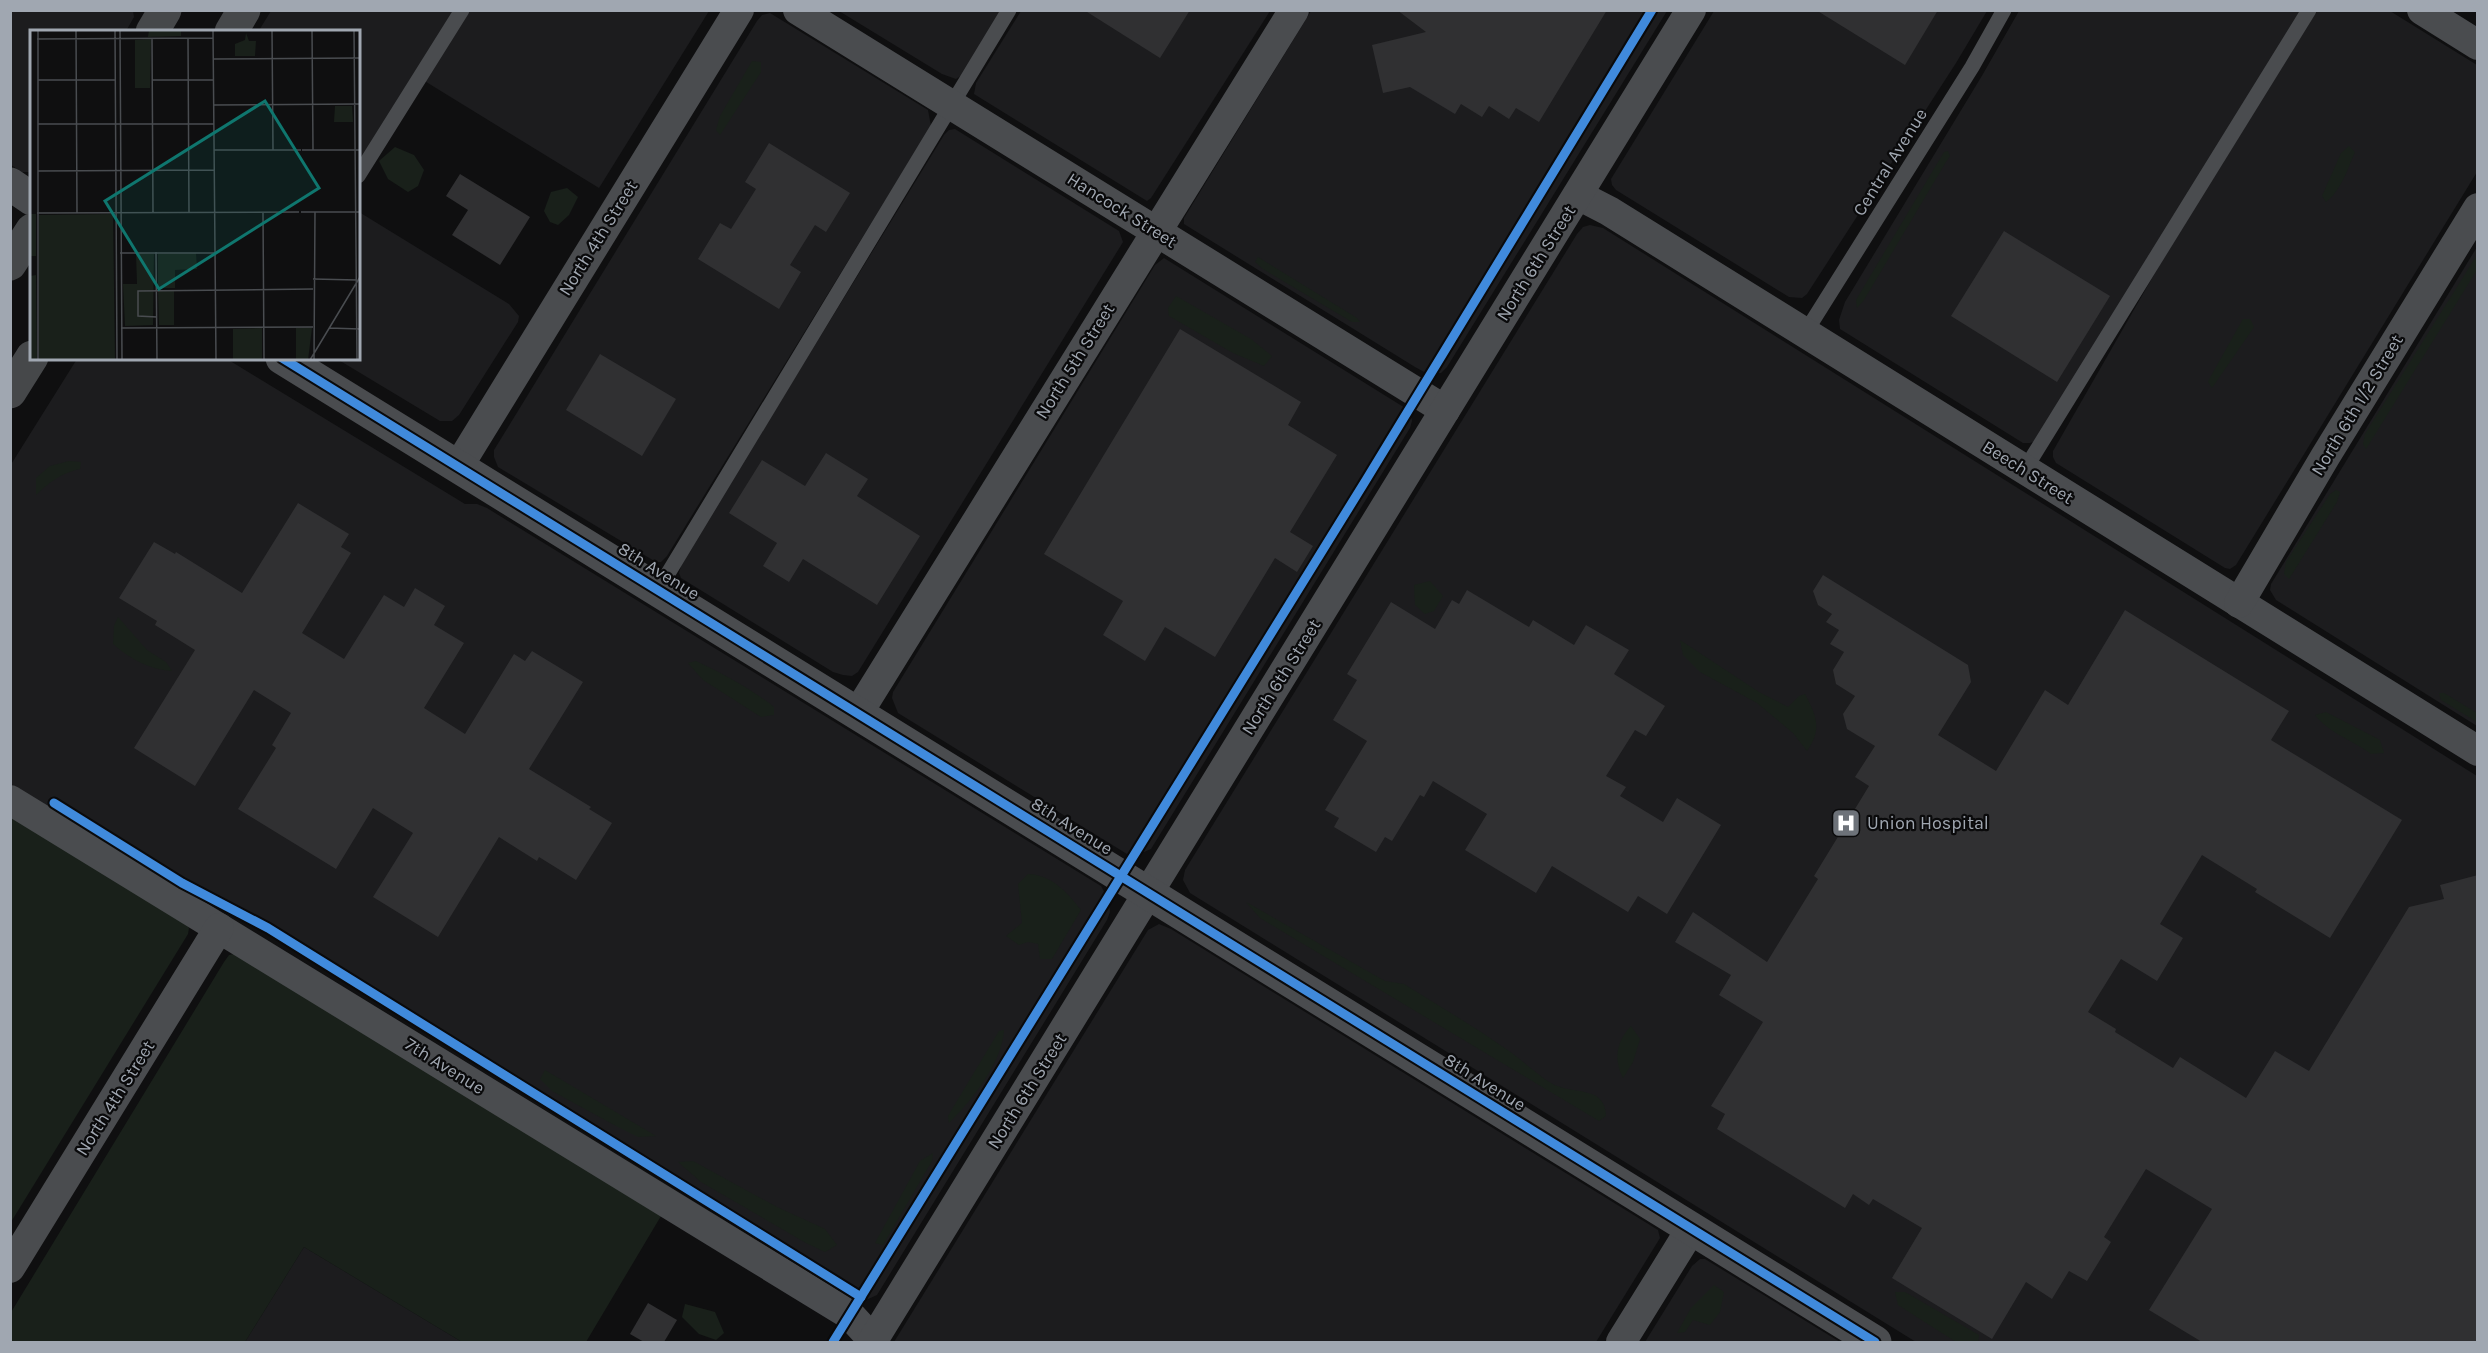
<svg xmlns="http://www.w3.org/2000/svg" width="2488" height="1353" viewBox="0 0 2488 1353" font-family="Karla,sans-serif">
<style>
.built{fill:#1c1c1e}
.green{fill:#19201a}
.building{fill:#303032}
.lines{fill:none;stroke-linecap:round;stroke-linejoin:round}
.service{stroke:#4a4c4f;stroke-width:15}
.minor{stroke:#4a4c4f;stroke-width:30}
.tertiary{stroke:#4a4c4f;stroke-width:33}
.trunk{stroke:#46484a;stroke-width:33}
.cycleway-casing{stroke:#0a0a0b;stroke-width:13}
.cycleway{stroke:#408adc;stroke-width:9}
.labels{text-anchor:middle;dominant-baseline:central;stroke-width:4.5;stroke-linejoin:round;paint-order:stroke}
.street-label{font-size:18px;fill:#a0a7b1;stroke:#0a0a0b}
.poi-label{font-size:18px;fill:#a0a7b1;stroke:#0a0a0b;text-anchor:start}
.inset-road{fill:none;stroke:#494c50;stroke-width:1.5}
.view{fill:#0f766e;fill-opacity:0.15;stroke:#0f766e;stroke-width:3}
.inset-edge{fill:none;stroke:#a0a7b1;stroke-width:3}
</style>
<rect width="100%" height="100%" fill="#0f0f10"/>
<g class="built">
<path d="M 10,11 L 133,11 L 134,17 L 126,31 L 32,32 L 31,172 L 22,172 L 11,165 Z"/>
<path d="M 271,11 L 456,11 L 359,164 L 358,32 L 258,32 Z"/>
<path d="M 469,11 L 709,11 L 599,188 L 423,80 Z"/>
<path d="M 839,11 L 1002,11 L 962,75 L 956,79 L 942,74 Z"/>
<path d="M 1021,11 L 1270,11 L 1151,198 L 1147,201 L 974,94 L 976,83 Z"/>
<path d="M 1311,11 L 1667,11 L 1447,367 L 1441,373 L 1426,373 L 1415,367 L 1184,224 L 1184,218 Z"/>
<path d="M 1714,11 L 1987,11 L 1956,63 L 1807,294 L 1802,298 L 1789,297 L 1616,190 L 1612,185 L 1611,179 Z"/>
<path d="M 2019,11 L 2302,11 L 2035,441 L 2030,443 L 2023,443 L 1840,329 L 1839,320 L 1845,302 L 1983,74 Z"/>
<path d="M 2317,11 L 2390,11 L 2477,65 L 2477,172 L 2236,565 L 2230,569 L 2225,568 L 2056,463 L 2053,457 L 2053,451 L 2163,259 Z"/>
<path d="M 770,13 L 928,110 L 931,126 L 667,556 L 661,562 L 656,562 L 498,467 L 494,457 L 494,450 L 757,21 L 762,15 Z"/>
<path d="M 955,129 L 1119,231 L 1123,242 L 858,672 L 852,676 L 843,675 L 833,672 L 681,578 L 679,573 L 681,566 L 705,524 L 944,135 L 949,130 Z"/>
<path d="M 359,212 L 509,304 L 519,316 L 518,322 L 459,415 L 452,421 L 440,421 L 337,359 L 358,358 Z"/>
<path d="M 1590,225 L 1603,228 L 2477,776 L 2477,1342 L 1916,1342 L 1190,893 L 1183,880 L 1185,870 L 1577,234 L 1583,227 Z"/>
<path d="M 2477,247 L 2477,726 L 2276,600 L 2270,590 L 2271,584 Z"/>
<path d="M 1164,258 L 1410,411 L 1412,421 L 1410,428 L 1151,849 L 1144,852 L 1127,854 L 898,713 L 892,698 L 893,692 L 1155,265 Z"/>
<path d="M 77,359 L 227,359 L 465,504 L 477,504 L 487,508 L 1101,886 L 1109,901 L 1110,912 L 1107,920 L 877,1295 L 866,1300 L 859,1300 L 849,1295 L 265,933 L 171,883 L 11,784 L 10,466 Z"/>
<path d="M 1159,924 L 1171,929 L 1658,1230 L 1660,1238 L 1596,1342 L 894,1342 L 1148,930 Z"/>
<path d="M 304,1247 L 462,1342 L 245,1342 Z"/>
<path d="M 1700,1259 L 1705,1259 L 1840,1342 L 1645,1342 L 1692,1266 Z"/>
</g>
<g class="green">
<path d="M 752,61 L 761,62 L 761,72 L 720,135 L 716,130 L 720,116 Z"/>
<path d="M 2349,146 L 2355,152 C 2348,168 2341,191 2326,202 L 2322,196 L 2341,153 Z"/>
<path d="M 395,147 L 414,155 L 424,170 L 418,186 L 408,192 L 388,179 L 379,161 Z"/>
<path d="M 1948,151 L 1950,156 L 1946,162 L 1864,300 L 1857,308 L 1856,300 L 1944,152 Z"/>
<path d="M 567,188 L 578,197 L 569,215 L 558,225 L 550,222 L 544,211 L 551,192 Z"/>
<path d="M 2477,255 L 2477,270 L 2366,449 L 2363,444 L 2365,434 Z"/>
<path d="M 1258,257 L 1357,318 L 1360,322 L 1352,322 L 1263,269 L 1255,262 Z"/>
<path d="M 1176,296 L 1251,339 L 1272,356 L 1264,366 L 1233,353 L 1169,316 L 1168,308 Z"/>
<path d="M 2243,319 L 2250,319 L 2254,327 L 2212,388 L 2208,382 L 2211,376 Z"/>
<path d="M 69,461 L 81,462 L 80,469 C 61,473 50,482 36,495 L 36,478 L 50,466 Z"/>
<path d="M 2336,490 L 2340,492 L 2337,502 L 2289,579 L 2284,574 L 2286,562 L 2330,494 Z"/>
<path d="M 1430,581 L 1443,596 L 1434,611 L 1425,614 L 1415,605 L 1414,585 Z"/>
<path d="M 118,617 L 147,650 L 166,662 L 172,671 C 148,669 132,660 113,644 L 114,626 Z"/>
<path d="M 1680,640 L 1759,692 L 1788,707 L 1799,696 L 1805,694 C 1817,717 1822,729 1807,751 L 1793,733 L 1757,703 L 1700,672 L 1683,655 Z"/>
<path d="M 696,661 C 723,674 750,688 774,707 L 774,715 L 761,717 L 703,680 L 688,663 Z"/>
<path d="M 2439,693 L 2444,693 L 2477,713 L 2477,722 L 2441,700 Z"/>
<path d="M 2326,712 L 2380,740 L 2384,753 L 2371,754 C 2351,739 2330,734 2315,715 Z"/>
<path d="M 11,812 L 184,920 L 189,928 L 188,934 L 11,1222 Z"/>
<path d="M 1028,874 C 1052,875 1067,892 1081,910 L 1052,959 L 1040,959 L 1038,944 L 1028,942 L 1019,945 L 1006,936 L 1022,923 L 1018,884 Z"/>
<path d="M 1246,902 L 1385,981 L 1404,984 C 1439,1006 1475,1027 1509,1051 C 1522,1060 1544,1081 1557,1086 C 1578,1094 1605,1087 1606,1116 L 1599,1121 L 1260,918 Z"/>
<path d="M 234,954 L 661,1216 L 586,1342 L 462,1342 L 304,1247 L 245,1342 L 11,1342 L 10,1314 L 224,962 L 229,955 Z"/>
<path d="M 1631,1026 L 1640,1039 L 1633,1062 L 1623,1078 C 1613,1058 1617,1041 1631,1026 Z"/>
<path d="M 1004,1030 C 1002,1063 972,1100 949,1123 L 948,1116 L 999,1031 Z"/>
<path d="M 545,1070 L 656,1136 L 638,1137 L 616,1126 L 552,1091 L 540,1079 Z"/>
<path d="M 933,1153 L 932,1161 L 883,1245 L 875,1243 L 920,1161 Z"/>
<path d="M 693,1161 L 777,1207 L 825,1229 L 837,1245 L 825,1252 L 806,1243 L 701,1182 L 678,1162 Z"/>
<path d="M 1714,1285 L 1724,1292 L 1720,1312 L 1710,1325 L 1693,1320 L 1685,1332 L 1677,1333 L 1691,1308 Z"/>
<path d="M 1895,1292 L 1905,1292 L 1979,1335 L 1978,1342 L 1956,1342 L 1898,1305 Z"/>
<path d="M 685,1304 L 715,1312 L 724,1333 L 716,1340 L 699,1334 L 682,1317 Z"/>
</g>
<g class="building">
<path d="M 1084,10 L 1190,10 L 1160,58 Z"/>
<path d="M 1397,10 L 1607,10 L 1539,122 L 1516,108 L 1509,119 L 1489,106 L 1482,117 L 1461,104 L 1455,114 L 1410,87 L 1383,93 L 1372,45 L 1426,32 Z"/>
<path d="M 1816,10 L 1938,10 L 1905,65 Z"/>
<path d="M 769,143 L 850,193 L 826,232 L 815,225 L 790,265 L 801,272 L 779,309 L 698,259 L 720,223 L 731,229 L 756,189 L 745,182 Z"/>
<path d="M 460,174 L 530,217 L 500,265 L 452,235 L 468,210 L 446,196 Z"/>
<path d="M 2004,231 L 2110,296 L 2057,382 L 1951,316 Z"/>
<path d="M 1180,329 L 1301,402 L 1288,425 L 1337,455 L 1290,532 L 1313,546 L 1297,572 L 1275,558 L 1215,657 L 1165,627 L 1145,661 L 1103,635 L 1123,601 L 1044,554 Z"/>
<path d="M 600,354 L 676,399 L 642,456 L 566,410 Z"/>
<path d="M 826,453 L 868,479 L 857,496 L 920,536 L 877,605 L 803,559 L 789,582 L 763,566 L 777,543 L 729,513 L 762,460 L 805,486 Z"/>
<path d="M 298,503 L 349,534 L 341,547 L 351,553 L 302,633 L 344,659 L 384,595 L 404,607 L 415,588 L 445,606 L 434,625 L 464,643 L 424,708 L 465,734 L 514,654 L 525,661 L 532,651 L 583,682 L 529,769 L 591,807 L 589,809 L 612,823 L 576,880 L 539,857 L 537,861 L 499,837 L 438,937 L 373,897 L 413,833 L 373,808 L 336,869 L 238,809 L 276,748 L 272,745 L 291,713 L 254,690 L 195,786 L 134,748 L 195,650 L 155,625 L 157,621 L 119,598 L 154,542 L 175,554 L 176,552 L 242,593 Z"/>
<path d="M 1823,575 L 1968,665 L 1971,682 L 1938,735 L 1996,771 L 2045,690 L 2068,705 L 2125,610 L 2289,711 L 2271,740 L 2402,820 L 2330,938 L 2255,892 L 2257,889 L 2202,855 L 2160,924 L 2183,938 L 2157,981 L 2121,959 L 2088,1012 L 2116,1029 L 2115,1032 L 2173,1068 L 2180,1057 L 2246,1098 L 2275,1051 L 2309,1071 L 2409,907 L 2444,899 L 2440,885 L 2478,875 L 2478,1342 L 2202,1342 L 2149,1310 L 2212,1209 L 2146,1169 L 2104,1237 L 2111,1242 L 2087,1281 L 2069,1271 L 2052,1299 L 2026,1282 L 1992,1339 L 1892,1278 L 1922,1228 L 1873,1199 L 1869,1205 L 1853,1194 L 1845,1208 L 1717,1129 L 1725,1114 L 1711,1106 L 1763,1022 L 1719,995 L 1731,975 L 1675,942 L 1693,912 L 1767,962 L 1818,879 L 1814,876 L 1869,786 L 1855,777 L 1875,746 L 1847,729 L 1843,714 L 1855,696 L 1836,684 L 1833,670 L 1844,652 L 1830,644 L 1839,630 L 1826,622 L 1832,614 L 1818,605 L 1813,591 Z"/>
<path d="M 1467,590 L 1529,627 L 1533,620 L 1574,645 L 1586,625 L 1629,650 L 1614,674 L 1665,706 L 1646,736 L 1635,730 L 1606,776 L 1626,787 L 1620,796 L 1663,822 L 1677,798 L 1721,825 L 1667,914 L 1638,896 L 1628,912 L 1552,866 L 1536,893 L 1465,850 L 1487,814 L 1433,781 L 1424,797 L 1420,795 L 1392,841 L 1385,837 L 1376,852 L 1334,827 L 1339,818 L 1325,810 L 1367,741 L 1333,720 L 1357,680 L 1347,674 L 1391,602 L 1435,629 L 1452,600 L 1459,604 Z"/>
<path d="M 648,1303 L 677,1320 L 664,1342 L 644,1342 L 630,1334 Z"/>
</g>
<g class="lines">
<g class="service">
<path d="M 358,176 L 462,10"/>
<path d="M 1805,333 L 1972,67 L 2004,10"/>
<path d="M 2025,469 L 2309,10"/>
<path d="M 658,590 L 1009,10"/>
</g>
<g class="minor">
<path d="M 798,10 L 1445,410"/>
<path d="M 2422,10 L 2478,45"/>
<path d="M 1578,195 L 1609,211 L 2478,751"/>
<path d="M 458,467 L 739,10"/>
<path d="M 2239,603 L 2325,457 L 2478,208"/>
<path d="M 858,713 L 1294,10"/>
<path d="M 10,800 L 850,1315 L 873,1340"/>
<path d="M 10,1268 L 219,928"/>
<path d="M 872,1342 L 1691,10"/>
<path d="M 1621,1342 L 1691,1229"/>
</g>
<g class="tertiary">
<path d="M 10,184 L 32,199"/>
<path d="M 282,358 L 1875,1342"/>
</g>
<g class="trunk">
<path d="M 152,32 L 165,10"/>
<path d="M 231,32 L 244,10"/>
<path d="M 10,264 L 32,230"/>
<path d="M 10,392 L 32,357"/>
</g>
<g class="cycleway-casing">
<g id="cycleway">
<path d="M 282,358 L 1875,1342"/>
<path d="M 54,803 L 182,883 L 268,928 L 861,1297"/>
<path d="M 833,1342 L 1366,480 L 1652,10"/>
</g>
</g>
<use href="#cycleway" class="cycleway"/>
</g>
<defs>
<g id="hospital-square" transform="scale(1.5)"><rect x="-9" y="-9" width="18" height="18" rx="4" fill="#6d7279" stroke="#0a0a0b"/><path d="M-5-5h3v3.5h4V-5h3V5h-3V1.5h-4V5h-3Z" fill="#fff"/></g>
</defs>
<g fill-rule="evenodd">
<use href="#hospital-square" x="1846" y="823"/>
</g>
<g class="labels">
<g class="street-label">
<text transform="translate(1890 162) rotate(-58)">Central Avenue</text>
<text transform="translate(1122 210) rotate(32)">Hancock Street</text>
<text transform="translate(598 238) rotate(-58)">North 4th Street</text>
<text transform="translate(1536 263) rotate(-58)">North 6th Street</text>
<text transform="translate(1075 361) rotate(-58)">North 5th Street</text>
<text transform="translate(2357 405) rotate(-59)">North 6th 1/2 Street</text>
<text transform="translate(2028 472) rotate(32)">Beech Street</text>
<text transform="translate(659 571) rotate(32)">8th Avenue</text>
<text transform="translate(1281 677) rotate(-58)">North 6th Street</text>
<text transform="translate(1072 826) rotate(32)">8th Avenue</text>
<text transform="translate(445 1066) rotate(32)">7th Avenue</text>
<text transform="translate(1485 1082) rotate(32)">8th Avenue</text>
<text transform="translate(1027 1091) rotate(-58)">North 6th Street</text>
<text transform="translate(115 1098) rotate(-58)">North 4th Street</text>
</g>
<g class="poi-label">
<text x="1867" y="823">Union Hospital</text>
</g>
</g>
<g transform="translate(30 30)">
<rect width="330" height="330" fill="#0f0f10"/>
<path d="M 119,0 L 151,0 L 151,6 L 118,7 ZM 216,3 L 219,11 L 226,11 L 225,26 L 205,26 L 205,14 L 215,10 ZM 121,9 L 120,58 L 105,58 L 105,10 ZM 305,76 L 322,76 L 323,92 L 304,92 ZM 0,184 L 6,184 L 6,226 L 0,226 ZM 83,184 L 85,330 L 9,330 L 9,185 ZM 106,223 L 124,224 L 123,295 L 95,296 L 93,254 L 107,254 ZM 166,223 L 167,239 L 145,240 L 145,258 L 128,258 L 128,224 ZM 6,245 L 7,330 L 0,330 L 0,246 ZM 128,261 L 144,261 L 144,295 L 129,295 ZM 232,298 L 232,330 L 203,330 L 203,299 ZM 266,298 L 282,298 L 278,330 L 266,330 Z" fill="#19201a"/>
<path class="inset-road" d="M 8,0 L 8,330M 46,0 L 47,183M 85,0 L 87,330M 90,0 L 92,330M 183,0 L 186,330M 242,0 L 243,120M 282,0 L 283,120M 324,0 L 327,330M 122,8 L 123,183M 158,8 L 159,183M 7,9 L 183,8M 184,29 L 330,28M 8,50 L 85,50M 122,50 L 184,50M 184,75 L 330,74M 8,94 L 184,94M 184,120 L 271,120M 272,120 L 330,120M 8,141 L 184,140M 271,182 L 330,182M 7,183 L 269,182M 233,183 L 234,330M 126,222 L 127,330M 90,223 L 185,223M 283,249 L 327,250M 127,287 L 108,286 L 108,261 L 283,259M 91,298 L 283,297M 299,298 L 330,299M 280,330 L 330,247M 284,330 L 285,182"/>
<path class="view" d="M 235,71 L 289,158 L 129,259 L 75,171 Z"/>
<rect width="330" height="330" class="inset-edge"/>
</g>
<rect width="2488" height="1353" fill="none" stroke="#a0a7b1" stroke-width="24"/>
</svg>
